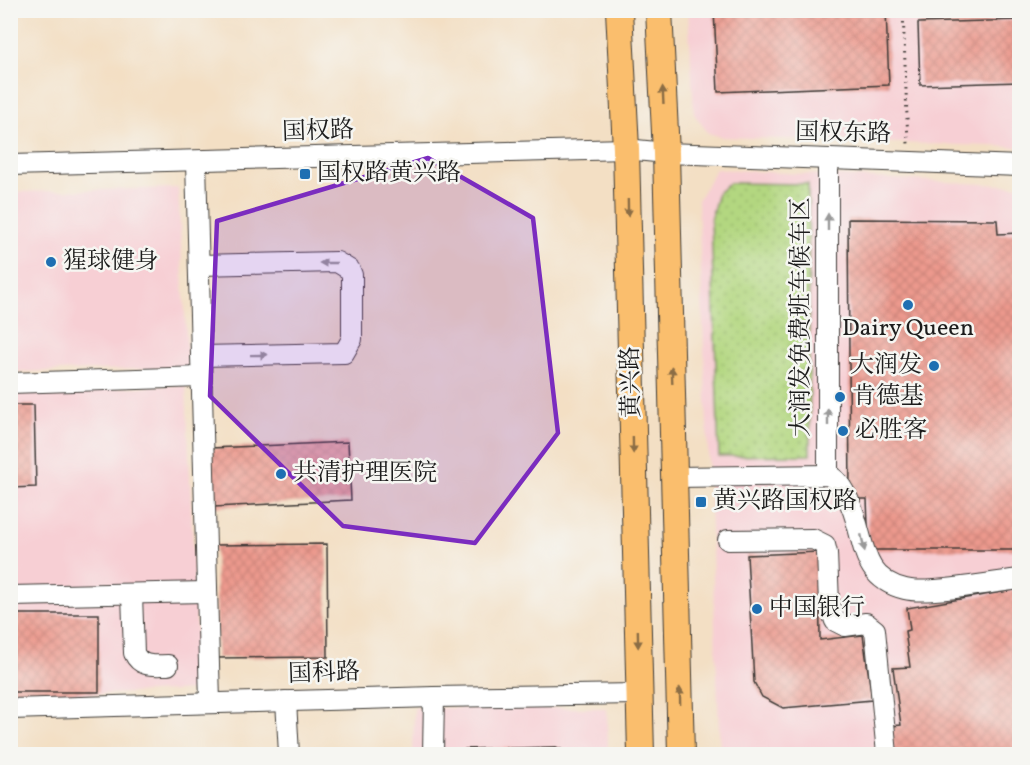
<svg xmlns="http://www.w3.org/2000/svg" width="1030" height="765" viewBox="0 0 1030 765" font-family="Vollkorn,'Noto Serif SC',serif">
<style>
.built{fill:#f7cfd4}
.park{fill:url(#park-dots);stroke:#687a4e;stroke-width:1.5}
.building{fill:url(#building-cross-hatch)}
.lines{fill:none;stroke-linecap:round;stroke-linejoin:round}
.minor-casing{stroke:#3c3935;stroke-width:22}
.major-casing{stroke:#3c3935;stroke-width:28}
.path{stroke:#3c3935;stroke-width:3;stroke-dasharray:1.5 4.5;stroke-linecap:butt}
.minor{stroke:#fff;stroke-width:20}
.major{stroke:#fabe6d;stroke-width:26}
.oneway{fill:#8b6d44}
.oneway2{fill:#999}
.marked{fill:#7b2cbf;fill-opacity:0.2;stroke:#7b2cbf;stroke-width:4.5;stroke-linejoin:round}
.poi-dot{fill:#1f6fb2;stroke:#f6f6f2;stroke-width:2}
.labels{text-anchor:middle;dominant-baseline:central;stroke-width:5;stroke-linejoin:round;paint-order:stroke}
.street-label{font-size:24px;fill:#1c1c1c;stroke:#f6f6f2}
.poi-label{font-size:24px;fill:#1c1c1c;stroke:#f6f6f2;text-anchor:start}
</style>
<defs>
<pattern id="park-dots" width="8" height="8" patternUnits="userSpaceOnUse" patternTransform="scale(1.5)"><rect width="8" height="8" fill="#b3d780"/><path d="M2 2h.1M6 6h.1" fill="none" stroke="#99b86e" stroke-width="1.8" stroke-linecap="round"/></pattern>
<pattern id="building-cross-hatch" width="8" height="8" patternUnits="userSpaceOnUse" patternTransform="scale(1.5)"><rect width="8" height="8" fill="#ec998d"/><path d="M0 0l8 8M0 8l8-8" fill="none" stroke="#ca8379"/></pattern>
</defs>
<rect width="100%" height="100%" fill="#f6f6f2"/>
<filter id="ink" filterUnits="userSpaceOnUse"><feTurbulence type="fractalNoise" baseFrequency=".0167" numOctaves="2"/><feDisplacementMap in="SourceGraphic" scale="12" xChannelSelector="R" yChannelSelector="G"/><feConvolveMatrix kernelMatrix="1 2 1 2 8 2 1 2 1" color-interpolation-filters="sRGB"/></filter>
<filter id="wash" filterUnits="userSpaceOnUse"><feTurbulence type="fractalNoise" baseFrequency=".008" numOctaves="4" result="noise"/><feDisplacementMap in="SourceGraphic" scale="24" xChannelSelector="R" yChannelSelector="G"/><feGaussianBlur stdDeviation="1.35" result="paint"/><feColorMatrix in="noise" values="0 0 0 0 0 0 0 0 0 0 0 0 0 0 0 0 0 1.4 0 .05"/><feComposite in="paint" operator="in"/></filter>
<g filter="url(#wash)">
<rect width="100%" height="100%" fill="#f3dfc4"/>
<g class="built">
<path d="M 688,11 L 1019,11 L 1019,147 L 722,137 L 708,133 L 694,114 Z"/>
<path d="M 716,169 L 1019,186 L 1019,754 L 720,754 L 698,200 Z"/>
<path d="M 178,188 L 188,368 L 11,372 L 10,192 Z"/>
<path d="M 186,385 L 199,690 L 11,698 L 10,392 Z"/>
<path d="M 414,708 L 607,708 L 608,754 L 413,754 Z"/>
</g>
<path class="park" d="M 730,183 L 808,184 L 810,455 L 719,456 L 711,218 L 718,193 Z"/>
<g id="blocks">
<g class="building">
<path d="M 714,10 L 886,10 L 889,85 L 718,92 Z"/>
<path d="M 1020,20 L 1020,82 L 920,85 L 918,23 Z"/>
<path d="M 848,219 L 997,220 L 998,234 L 1020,233 L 1020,550 L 869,550 L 867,499 L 850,499 Z"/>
<path d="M 10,405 L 34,405 L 36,487 L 10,488 Z"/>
<path d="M 348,442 L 351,500 L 214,507 L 211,448 Z"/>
<path d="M 327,544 L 328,657 L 217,658 L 215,545 Z"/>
<path d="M 819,552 L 820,640 L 863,635 L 872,700 L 783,708 L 762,697 L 754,682 L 747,555 Z"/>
<path d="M 1020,589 L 1020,754 L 894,754 L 891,726 L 901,725 L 893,668 L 910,667 L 905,631 L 910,630 L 907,608 Z"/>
<rect x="10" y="614" width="89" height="78"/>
<path d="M 556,747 L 572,754 L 465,754 L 465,749 Z"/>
</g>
</g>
</g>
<g filter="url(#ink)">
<use href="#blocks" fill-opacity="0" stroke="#3c3935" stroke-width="1.5"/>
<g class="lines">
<g class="minor-casing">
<g id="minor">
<path d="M 196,161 L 210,703"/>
<path d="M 10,165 L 626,149 L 666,153 L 1020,166"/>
<path d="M 199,265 L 337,262 L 350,270 L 352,275 L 352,339 L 344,353 L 201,356"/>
<path d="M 10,383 L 202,377"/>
<path d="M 828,475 L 828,159"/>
<path d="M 675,477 L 828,475 C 837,479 841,486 846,495 C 867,532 855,577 905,589 C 928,595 993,582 1020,579"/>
<path d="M 728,540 L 813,539 L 825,545 L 827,553 L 829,604 L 835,621 L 845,626 L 866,623 L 875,630 L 887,754"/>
<path d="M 132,594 L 134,653 C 141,668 154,665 168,665"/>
<path d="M 10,596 L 206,592"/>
<path d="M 286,701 L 289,754"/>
<path d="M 10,709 L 434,697 L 639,694"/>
<path d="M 433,754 L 434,697"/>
</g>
</g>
<g class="major-casing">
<g id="major">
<path d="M 619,10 L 626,149 L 641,754"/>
<path d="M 659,10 L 666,153 L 681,754"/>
</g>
</g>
<path class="path" d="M 903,10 L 908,144"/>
<use href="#minor" class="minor"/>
<use href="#major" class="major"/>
</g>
<defs><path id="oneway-solid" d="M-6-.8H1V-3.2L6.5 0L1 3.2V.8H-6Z" transform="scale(1.5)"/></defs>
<g class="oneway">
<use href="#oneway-solid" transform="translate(663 95) rotate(-93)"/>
<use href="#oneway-solid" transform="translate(628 208) rotate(89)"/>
<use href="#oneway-solid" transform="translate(672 375) rotate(-92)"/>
<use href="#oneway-solid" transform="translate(633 445) rotate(89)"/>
<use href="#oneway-solid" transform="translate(638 639) rotate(89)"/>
<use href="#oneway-solid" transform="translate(680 696) rotate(-91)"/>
</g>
<g class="oneway2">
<use href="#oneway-solid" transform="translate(828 222) rotate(-90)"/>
<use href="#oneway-solid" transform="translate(328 263) rotate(180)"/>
<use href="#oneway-solid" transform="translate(259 355) rotate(-1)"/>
<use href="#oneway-solid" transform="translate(828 417) rotate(-90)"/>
<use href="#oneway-solid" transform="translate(863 543) rotate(78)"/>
</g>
</g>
<path class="marked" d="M 428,158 L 533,218 L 558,433 L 475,543 L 343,526 L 210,396 L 217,221 Z"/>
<g class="poi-dot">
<rect x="299" y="168" width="12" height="12" rx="3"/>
<circle cx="51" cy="262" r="6"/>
<circle cx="908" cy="305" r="6"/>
<circle cx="934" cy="366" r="6"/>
<circle cx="840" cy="397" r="6"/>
<circle cx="843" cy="431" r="6"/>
<circle cx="281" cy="474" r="6"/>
<rect x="695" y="496" width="12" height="12" rx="3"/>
<circle cx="757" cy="609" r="6"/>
</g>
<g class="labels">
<g class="street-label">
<text transform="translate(318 132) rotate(-2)">国权路</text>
<text transform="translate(843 134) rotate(1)">国权东路</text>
<text transform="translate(802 317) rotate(-90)">大润发免费班车候车区</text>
<text transform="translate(632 382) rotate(-91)">黄兴路</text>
<text transform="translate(324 674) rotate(-2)">国科路</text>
</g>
<g class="poi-label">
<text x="317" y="174">国权路黄兴路</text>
<text x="63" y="262">猩球健身</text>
<text x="908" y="329" text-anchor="middle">Dairy Queen</text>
<text x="922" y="366" text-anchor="end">大润发</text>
<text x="852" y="397">肯德基</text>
<text x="855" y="431">必胜客</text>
<text x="293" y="474">共清护理医院</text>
<text x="713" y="502">黄兴路国权路</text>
<text x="769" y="609">中国银行</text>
</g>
</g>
<rect width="1030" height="765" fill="none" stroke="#f6f6f2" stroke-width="36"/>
</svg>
